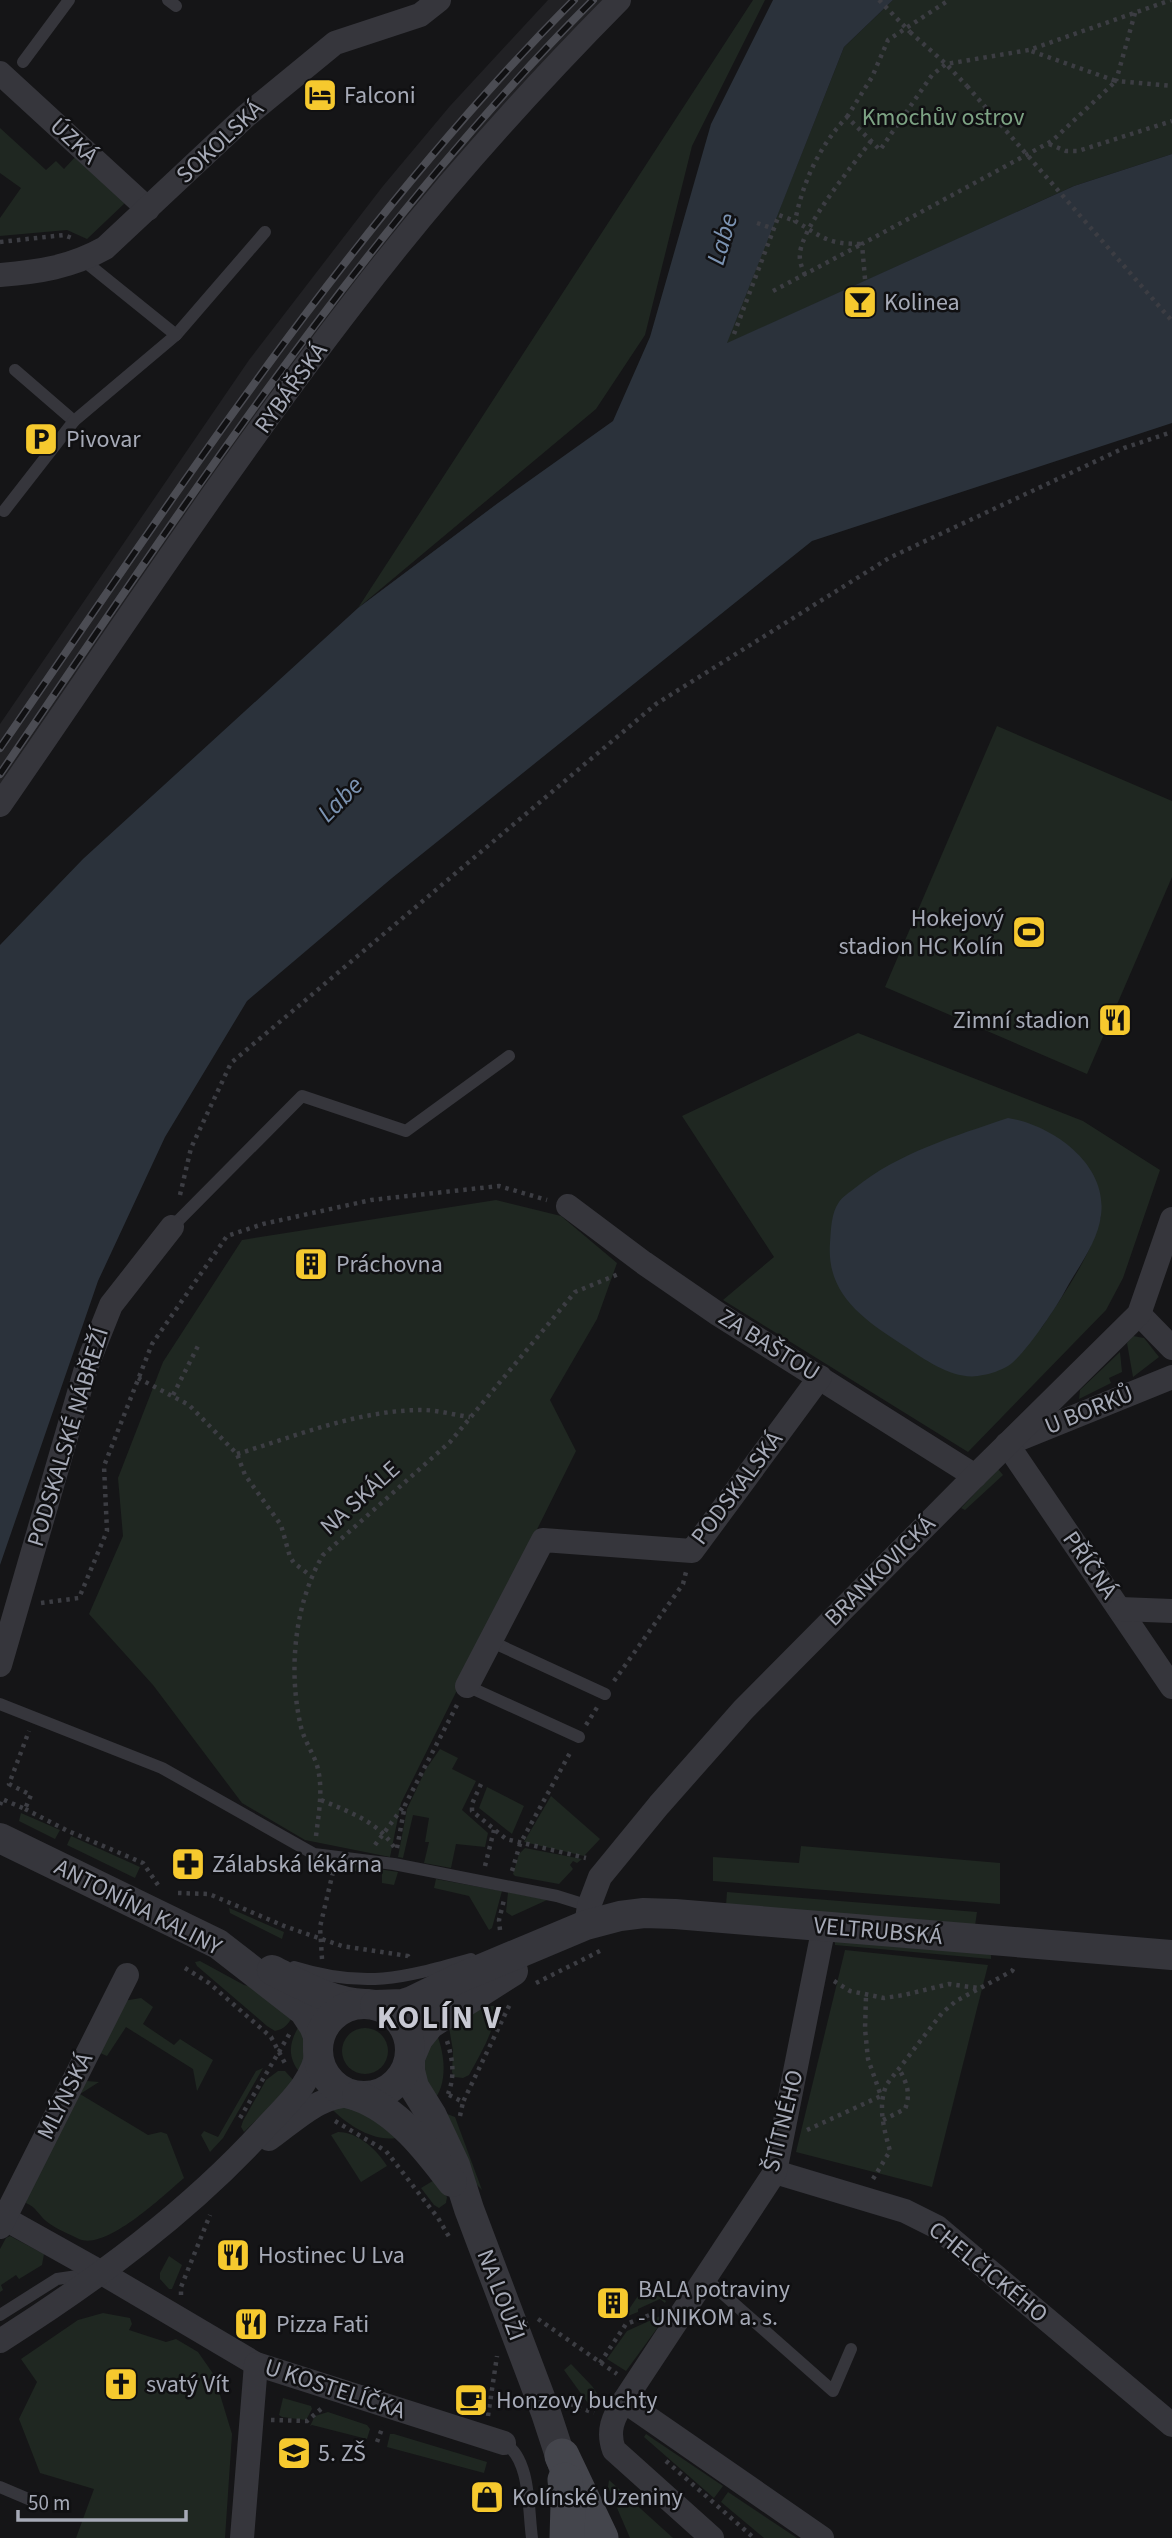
<svg xmlns="http://www.w3.org/2000/svg" width="1172" height="2538" viewBox="0 0 1172 2538" font-family="'Source Sans 3',sans-serif">
<style>
.built{fill:#212124}
.green{fill:#1f2721;fill-rule:evenodd}
.water{fill:#2b323b}
.lines{fill:none;stroke-linecap:round;stroke-linejoin:round}
.path{stroke:#3c3d43;stroke-width:4.5;stroke-dasharray:3.5 5;stroke-linecap:butt}
.service{stroke:#36363c;stroke-width:12}
.minor{stroke:#36363c;stroke-width:24}
.tertiary{stroke:#36363c;stroke-width:30}
.secondary{stroke:#44454c;stroke-width:35}
.rail-casing{stroke:#4b4c53;stroke-width:8}
.rail{stroke:#101012;stroke-width:5;stroke-dasharray:16;stroke-linecap:butt}
.path-bridge{stroke:#3c3d43;stroke-width:4.5;stroke-dasharray:3.5 5;stroke-linecap:butt}
.labels{text-anchor:middle;dominant-baseline:central;stroke-width:5;stroke-linejoin:round;paint-order:stroke}
.poi-label{font-size:24px;fill:#a6aab7;stroke:#101012;text-anchor:start}
.park-label{font-size:24px;fill:#7da384;stroke:#101012}
.street-label{font-size:24px;fill:#a6aab7;stroke:#101012}
.water-label{font-size:26px;font-style:italic;fill:#7c94b3;stroke:#101012}
.district-label{font-size:32px;font-weight:bold;letter-spacing:2px;fill:#c8c9d3;stroke:#101012}
</style>
<rect width="100%" height="100%" fill="#151517"/>
<path class="built" d="M 548,0 L 622,0 L 489,141 L 0,790 L 0,724 L 249,360 L 383,186 L 450,106 Z"/>
<g class="green">
<path d="M 753,0 L 765,0 L 692,146 L 645,335 L 596,409 L 358,608 Z"/>
<path d="M 893,0 L 1172,0 L 1172,154 L 1074,186 L 726,344 L 844,47 Z"/>
<path d="M 0,128 L 46,170 L 56,161 L 64,169 L 78,154 L 127,201 L 87,239 L 67,230 L 0,236 L 0,218 L 21,188 L 0,173 Z"/>
<path d="M 997,726 L 1172,801 L 1172,877 L 1087,1074 L 885,987 Z"/>
<path d="M 858,1033 L 1083,1121 L 1160,1170 L 1123,1278 L 1106,1310 L 968,1452 L 723,1300 L 774,1257 L 682,1116 ZM 1101,1215 C 1092,1256 1063,1295 1040,1330 Z"/>
<path d="M 496,1200 L 561,1216 L 617,1263 L 597,1319 L 550,1400 L 576,1451 L 401,1803 L 390,1857 L 305,1840 L 242,1803 L 153,1685 L 89,1614 L 123,1536 L 118,1478 L 163,1362 L 242,1240 Z"/>
<path d="M 1133,1336 L 1144,1338 L 1159,1357 L 1133,1377 L 1127,1343 Z"/>
<path d="M 1120,1352 L 1122,1372 L 1109,1378 L 1111,1383 L 1079,1399 L 1080,1390 Z"/>
<path d="M 998,1469 L 1003,1475 L 965,1510 L 961,1508 Z"/>
<path d="M 440,1749 L 458,1758 L 452,1769 L 476,1781 L 462,1810 L 488,1833 L 485,1847 L 456,1844 L 451,1868 L 424,1863 L 429,1842 L 425,1842 L 429,1818 L 413,1815 L 403,1858 L 398,1857 L 407,1809 L 426,1769 Z"/>
<path d="M 487,1787 L 524,1806 L 512,1834 L 479,1808 Z"/>
<path d="M 551,1796 L 600,1839 L 584,1856 L 524,1842 Z"/>
<path d="M 21,1813 L 60,1830 L 55,1839 L 19,1821 Z"/>
<path d="M 71,1836 L 140,1867 L 135,1878 L 67,1845 Z"/>
<path d="M 801,1846 L 1000,1863 L 1000,1904 L 713,1881 L 713,1857 L 799,1863 Z"/>
<path d="M 525,1848 L 530,1849 L 582,1859 L 577,1863 L 573,1861 L 570,1865 L 573,1869 L 559,1884 L 515,1876 L 513,1874 L 519,1854 Z"/>
<path d="M 353,1865 L 398,1872 L 394,1885 L 382,1883 L 382,1874 L 379,1871 L 347,1871 Z"/>
<path d="M 436,1879 L 502,1891 L 492,1928 L 489,1930 L 469,1896 L 434,1888 Z"/>
<path d="M 508,1892 L 544,1899 L 547,1900 L 512,1916 L 506,1912 Z"/>
<path d="M 727,1892 L 977,1912 L 975,1926 L 726,1905 Z"/>
<path d="M 229,1908 L 284,1932 L 282,1939 L 230,1913 Z"/>
<path d="M 835,1940 L 991,1954 L 991,1959 L 835,1945 Z"/>
<path d="M 845,1950 L 988,1965 L 932,2187 L 796,2152 Z"/>
<path d="M 200,1961 L 244,1985 L 261,1989 L 293,2016 C 288,2024 285,2029 275,2031 L 267,2026 L 197,1966 L 195,1962 Z"/>
<path d="M 141,1998 L 153,2007 L 143,2024 L 174,2045 L 180,2039 L 213,2060 L 197,2091 L 193,2069 L 126,2027 L 107,2056 L 100,2053 L 123,2001 Z"/>
<path d="M 489,2006 L 495,2006 L 497,2010 C 493,2033 480,2055 469,2075 L 463,2078 L 454,2077 L 452,2072 L 453,2051 L 449,2027 L 479,2008 Z"/>
<path d="M 301,2023 L 307,2042 L 301,2074 C 286,2057 289,2041 301,2023 Z"/>
<circle cx="365" cy="2051" r="23"/>
<path d="M 435,2030 C 445,2052 449,2084 432,2103 L 421,2060 Z"/>
<path d="M 263,2068 L 223,2138 L 210,2152 L 201,2135 L 204,2131 L 218,2137 L 256,2071 Z"/>
<path d="M 278,2071 L 285,2071 L 295,2082 L 244,2132 L 241,2127 L 243,2121 L 266,2080 Z"/>
<path d="M 87,2081 L 99,2082 L 80,2094 L 148,2135 L 161,2132 L 167,2134 L 184,2178 C 164,2195 106,2251 79,2239 C 69,2234 54,2228 46,2221 C 38,2214 36,2207 26,2203 L 28,2185 L 77,2085 Z"/>
<path d="M 354,2106 L 400,2137 C 376,2144 347,2125 331,2108 Z"/>
<path d="M 447,2114 L 455,2117 L 482,2190 L 474,2182 Z"/>
<path d="M 338,2132 C 358,2132 377,2150 387,2166 L 361,2182 L 331,2135 Z"/>
<path d="M 436,2179 L 447,2197 L 446,2203 L 439,2208 L 434,2205 L 421,2188 Z"/>
<path d="M 10,2236 L 44,2254 L 42,2265 L 19,2279 L 16,2275 L 1,2285 L 3,2290 L 0,2292 L 0,2249 L 6,2238 Z"/>
<path d="M 169,2256 L 182,2265 L 172,2289 L 169,2289 L 160,2279 L 160,2273 Z"/>
<path d="M 644,2287 L 666,2301 L 665,2303 L 660,2299 L 638,2309 L 638,2312 L 623,2318 Z"/>
<path d="M 669,2312 L 626,2371 L 607,2359 L 627,2331 Z"/>
<path d="M 103,2313 L 130,2318 L 132,2324 L 129,2330 L 166,2342 L 176,2339 L 198,2352 L 214,2375 L 232,2434 L 225,2538 L 76,2538 L 94,2489 L 40,2473 L 19,2419 L 37,2382 L 21,2359 L 78,2320 Z"/>
<path d="M 571,2364 L 592,2386 L 601,2399 L 598,2409 L 590,2406 L 564,2370 Z"/>
<path d="M 283,2398 L 311,2406 L 312,2409 L 306,2420 L 282,2417 L 279,2415 Z"/>
<path d="M 328,2412 L 367,2425 L 370,2429 L 367,2439 L 312,2425 L 310,2426 L 315,2416 Z"/>
<path d="M 390,2434 L 394,2434 L 487,2462 L 484,2473 L 387,2447 Z"/>
<path d="M 646,2434 L 723,2486 L 714,2498 L 644,2437 Z"/>
<path d="M 609,2480 L 673,2538 L 630,2538 L 608,2487 Z"/>
<path d="M 728,2492 L 797,2538 L 764,2538 L 721,2502 Z"/>
</g>
<g class="water">
<path d="M 773,0 L 893,0 L 844,47 L 727,343 L 1074,186 L 1172,154 L 1172,423 L 812,541 L 392,878 L 247,1001 L 165,1137 L 98,1281 L 0,1565 L 0,945 L 83,859 L 358,608 L 498,503 L 613,421 L 650,337 L 711,124 Z"/>
<path d="M 1008,1118 C 1052,1125 1108,1164 1101,1215 C 1098,1242 1078,1267 1065,1291 C 1056,1308 1023,1357 1008,1366 C 1001,1370 991,1374 983,1375 C 956,1382 927,1361 906,1347 C 866,1321 826,1296 830,1243 C 831,1230 831,1213 839,1202 C 842,1197 850,1192 855,1188 C 898,1153 955,1136 1008,1118 Z"/>
</g>
<g class="lines">
<g class="path">
<path d="M 1135,13 L 1116,81 L 1172,86"/>
<path d="M 910,32 L 946,64 L 967,86"/>
<path d="M 847,117 L 872,77 L 888,40 L 949,0"/>
<path d="M 1049,144 L 1066,151 L 1078,151 L 1172,121"/>
<path d="M 757,223 L 774,229"/>
<path d="M 0,242 L 64,235 L 72,238"/>
<path d="M 805,275 C 802,268 799,261 800,253 C 803,225 853,165 871,141"/>
<path d="M 865,279 L 862,244 L 1052,141 L 1116,81 L 1031,51"/>
<path d="M 773,291 L 862,244 C 827,244 824,238 795,221 C 803,182 819,146 847,117 L 880,150 L 932,75 L 946,64 L 1029,50 L 1171,0"/>
<path d="M 734,334 L 779,215 L 795,221"/>
<path d="M 180,1195 L 191,1148 L 231,1063 L 656,704 L 889,558 L 1124,448 L 1172,432"/>
<path d="M 138,1378 L 189,1405 L 237,1454 L 245,1475 L 281,1525 L 290,1557 L 294,1563 L 311,1576"/>
<path d="M 173,1395 L 199,1344"/>
<path d="M 237,1454 C 296,1436 359,1410 422,1410 C 438,1410 454,1415 470,1417"/>
<path d="M 41,1603 L 79,1598 L 107,1531 L 104,1466 L 152,1344 L 227,1236 L 263,1224 L 371,1200 L 499,1186 L 547,1200"/>
<path d="M 614,1681 L 683,1584 L 686,1572"/>
<path d="M 586,1725 L 598,1706"/>
<path d="M 481,1784 L 472,1804 L 472,1811 L 506,1839 L 586,1858"/>
<path d="M 321,1800 C 349,1812 377,1821 394,1847"/>
<path d="M 0,1805 L 2,1799 L 25,1809 L 31,1795 L 9,1784 L 29,1731"/>
<path d="M 25,1809 L 66,1830 L 143,1863 L 158,1885"/>
<path d="M 316,1836 C 319,1811 324,1786 316,1762 C 311,1750 304,1739 301,1727 C 288,1672 294,1604 323,1555 L 450,1442 L 575,1292 L 621,1273"/>
<path d="M 375,1845 L 403,1807"/>
<path d="M 397,1848 L 405,1805 L 457,1705"/>
<path d="M 485,1866 L 494,1830"/>
<path d="M 512,1871 L 520,1844 L 571,1751"/>
<path d="M 178,1893 L 209,1894 L 284,1926 L 342,1946 L 408,1956 L 409,1959"/>
<path d="M 500,1930 L 499,1920 L 504,1900"/>
<path d="M 322,1959 L 320,1927 L 333,1872"/>
<path d="M 185,1968 L 209,1983 L 271,2037 L 287,2067"/>
<path d="M 834,1981 L 850,1991 L 884,1998 L 904,1995 L 949,1984 L 978,1988"/>
<path d="M 536,1983 L 604,1949"/>
<path d="M 447,2041 C 453,2060 455,2076 448,2094"/>
<path d="M 449,2095 L 463,2102 L 510,2004"/>
<path d="M 460,2116 L 463,2102"/>
<path d="M 240,2118 L 290,2033"/>
<path d="M 883,2120 L 905,2109 C 911,2094 907,2083 899,2069"/>
<path d="M 335,2121 L 386,2151 L 438,2218 L 451,2240"/>
<path d="M 807,2130 L 881,2096 L 868,2059 L 865,2029 L 866,1996"/>
<path d="M 873,2179 L 890,2151 C 884,2129 877,2105 887,2084 L 942,2013 L 956,2001 L 1012,1971 L 1015,1966"/>
<path d="M 181,2295 L 181,2287 L 210,2215"/>
<path d="M 538,2319 L 617,2374"/>
<path d="M 600,2363 L 626,2324 L 655,2313"/>
<path d="M 570,2404 L 594,2413"/>
<path d="M 488,2416 L 497,2356"/>
<path d="M 271,2420 L 307,2421 L 321,2409"/>
<path d="M 377,2442 L 383,2426"/>
<path d="M 666,2461 L 754,2538"/>
</g>
<g class="service">
<path d="M 168,0 L 176,6"/>
<path d="M 23,62 L 69,0"/>
<path d="M 176,335 L 265,232"/>
<path d="M 15,370 L 74,421"/>
<path d="M 4,511 L 74,421 L 176,335 L 83,260"/>
<path d="M 172,1227 L 302,1096 L 406,1131 L 509,1056"/>
<path d="M 490,1641 L 605,1694"/>
<path d="M 467,1686 L 579,1737"/>
<path d="M 0,1704 L 162,1768 L 314,1854 L 394,1864 L 557,1896 L 589,1906"/>
<path d="M 294,1967 C 365,1989 403,1978 471,1959"/>
<path d="M 705,2278 L 833,2391 L 851,2349"/>
<path d="M 0,2315 L 57,2279 L 91,2274"/>
<path d="M 504,2443 C 531,2458 528,2510 532,2538"/>
<path d="M 0,2487 L 33,2501"/>
</g>
<g class="minor">
<path d="M 0,73 L 148,209"/>
<path d="M 0,275 C 39,272 71,267 105,248 L 246,116 L 335,43 L 420,15 L 439,0"/>
<path d="M 0,805 C 116,637 229,464 354,302 C 435,196 525,95 619,0"/>
<path d="M 568,1206 L 644,1263 L 718,1314 L 975,1476"/>
<path d="M 1139,1314 L 1172,1348"/>
<path d="M 1017,1440 L 1172,1377"/>
<path d="M 1007,1444 L 1172,1687"/>
<path d="M 1120,1609 L 1172,1611"/>
<path d="M 0,1665 L 87,1365 L 111,1305 L 172,1227"/>
<path d="M 467,1686 L 543,1540 L 692,1551 L 820,1377"/>
<path d="M 586,1925 L 589,1906 L 600,1877 L 659,1805 L 743,1710 L 975,1476 L 1139,1314 L 1172,1219"/>
<path d="M 269,2139 C 296,2120 323,2091 357,2096"/>
<path d="M 775,2172 L 905,2211 L 937,2227 L 1172,2425"/>
<path d="M 0,2216 L 102,2273 L 256,2364 L 504,2443"/>
<path d="M 0,2227 L 127,1975"/>
<path d="M 0,2341 C 96,2280 190,2211 266,2127 C 289,2102 313,2082 318,2048"/>
<path d="M 624,2401 L 775,2172 L 824,1926"/>
<path d="M 242,2538 L 256,2364"/>
<path d="M 712,2538 L 614,2450 C 607,2431 613,2417 624,2401 L 822,2538"/>
</g>
<g class="tertiary">
<path d="M 0,1838 L 218,1944 L 304,2011 L 314,2026 L 318,2036 L 318,2048"/>
<path d="M 272,1970 C 302,1985 331,2003 365,2004"/>
<path d="M 513,1971 L 430,2024 L 418,2039 L 410,2058 L 410,2071 L 414,2087 L 432,2116 L 455,2165 L 469,2209 L 546,2413 L 568,2480"/>
<circle cx="364" cy="2050" r="46"/>
<path d="M 375,2005 L 403,2004 L 412,2001 L 457,1979 L 586,1925 L 620,1916 L 644,1913 L 675,1914 L 1172,1955"/>
<path d="M 357,2096 C 397,2110 427,2149 452,2182"/>
</g>
<g class="secondary">
<path d="M 562,2456 L 601,2538"/>
<path d="M 565,2480 L 568,2504 L 567,2538"/>
</g>
<g class="rail-casing">
<g id="rail">
<path d="M 0,748 C 178,491 353,222 574,0"/>
<path d="M 0,774 C 184,506 363,231 593,0"/>
</g>
</g>
<use href="#rail" class="rail"/>
<g class="path-bridge">
<path d="M 879,0 L 910,32"/>
<path d="M 967,86 L 1172,321"/>
</g>
</g>
<defs>
<g id="hotel-square" transform="scale(1.75)"><rect x="-9" y="-9" width="18" height="18" rx="4" fill="#f6c92e" stroke="#101012"/><path d="M-6-4.5h1.5V1H6V5H4.5V3h-9V5H-6ZM-4 0a1.8 1.8 0 1 1 3.6 0ZM.5 0V-2.5h3Q6-2.5 6 0Z" fill="#111"/></g>
<g id="bar-square" transform="scale(1.75)"><rect x="-9" y="-9" width="18" height="18" rx="4" fill="#f6c92e" stroke="#101012"/><path d="M-6-5H6L.8 .8V4.5H3.5V6h-7V4.5H-.8V.8Z" fill="#111"/></g>
<g id="parking-square" transform="scale(1.75)"><rect x="-9" y="-9" width="18" height="18" rx="4" fill="#f6c92e" stroke="#101012"/><path d="M-3.5-5.5H1a3.5 3.5 0 0 1 0 7H-1V5.5H-3.5ZM-1-3.4V-.6H.8a1.4 1.4 0 0 0 0-2.8Z" fill="#111"/></g>
<g id="stadium-square" transform="scale(1.75)"><rect x="-9" y="-9" width="18" height="18" rx="4" fill="#f6c92e" stroke="#101012"/><path d="M0-5a6.5 5 0 1 0 0 10a6.5 5 0 1 0 0-10ZM-3.5-1.8h7v3.6h-7Z" fill="#111"/></g>
<g id="restaurant-square" transform="scale(1.75)"><rect x="-9" y="-9" width="18" height="18" rx="4" fill="#f6c92e" stroke="#101012"/><path d="M-5-6h1v4h1v-4h1v4h1v-4h1v5L-1.5 .5V6h-2V.5L-5-1ZM5-6V6H3V1.5H1.5Q1.5-4 5-6Z" fill="#111"/></g>
<g id="building-square" transform="scale(1.75)"><rect x="-9" y="-9" width="18" height="18" rx="4" fill="#f6c92e" stroke="#101012"/><path d="M-4-6H4V6H1V3H-1V6H-4ZM-2.5-4.3h1.7v1.8h-1.7ZM.8-4.3h1.7v1.8H.8ZM-2.5-1h1.7V.8h-1.7ZM.8-1h1.7V.8H.8Z" fill="#111"/></g>
<g id="pharmacy-square" transform="scale(1.75)"><rect x="-9" y="-9" width="18" height="18" rx="4" fill="#f6c92e" stroke="#101012"/><path d="M-2-6h4v4h4v4h-4v4h-4v-4h-4v-4h4Z" fill="#111"/></g>
<g id="church-square" transform="scale(1.75)"><rect x="-9" y="-9" width="18" height="18" rx="4" fill="#f6c92e" stroke="#101012"/><path d="M-1.2-6h2.4v3.5h3.3v2.4h-3.3V6h-2.4V-.1h-3.3v-2.4h3.3Z" fill="#111"/></g>
<g id="cafe-square" transform="scale(1.75)"><rect x="-9" y="-9" width="18" height="18" rx="4" fill="#f6c92e" stroke="#101012"/><path d="M-5.5-4.5H6V0H3Q3 3.5 0 3.5H-2.5Q-5.5 3.5-5.5 0ZM3-3.2v2h1.7v-2ZM-6 4.5H4V6H-6Z" fill="#111"/></g>
<g id="school-square" transform="scale(1.75)"><rect x="-9" y="-9" width="18" height="18" rx="4" fill="#f6c92e" stroke="#101012"/><path d="M0-5L7-2L0 1L-7-2ZM-4 1L0 2.5L4 1V4Q0 6-4 4Z" fill="#111"/></g>
<g id="shop-square" transform="scale(1.75)"><rect x="-9" y="-9" width="18" height="18" rx="4" fill="#f6c92e" stroke="#101012"/><path d="M-5-2.5h2.3a2.7 3.5 0 0 1 5.4 0H5L5.5 6h-11ZM-1.5-2.5h3a1.5 2.3 0 0 0-3 0Z" fill="#111"/></g>
</defs>
<g fill-rule="evenodd">
<use href="#hotel-square" x="320" y="95"/>
<use href="#bar-square" x="860" y="302"/>
<use href="#parking-square" x="41" y="439"/>
<use href="#stadium-square" x="1029" y="932"/>
<use href="#restaurant-square" x="1115" y="1020"/>
<use href="#building-square" x="311" y="1264"/>
<use href="#pharmacy-square" x="188" y="1864"/>
<use href="#restaurant-square" x="233" y="2255"/>
<use href="#building-square" x="613" y="2303"/>
<use href="#restaurant-square" x="251" y="2324"/>
<use href="#church-square" x="121" y="2384"/>
<use href="#cafe-square" x="471" y="2400"/>
<use href="#school-square" x="294" y="2453"/>
<use href="#shop-square" x="487" y="2497"/>
</g>
<g class="labels">
<g class="poi-label">
<text x="344" y="95">Falconi</text>
<text x="884" y="302">Kolinea</text>
<text x="66" y="439">Pivovar</text>
<text x="1004" y="918" text-anchor="end">Hokejový<tspan x="1004" dy="28">stadion HC Kolín</tspan></text>
<text x="1090" y="1020" text-anchor="end">Zimní stadion</text>
<text x="336" y="1264">Práchovna</text>
<text x="212" y="1864">Zálabská lékárna</text>
<text x="258" y="2255">Hostinec U Lva</text>
<text x="638" y="2289">BALA potraviny<tspan x="638" dy="28">- UNIKOM a. s.</tspan></text>
<text x="276" y="2324">Pizza Fati</text>
<text x="146" y="2384">svatý Vít</text>
<text x="496" y="2400">Honzovy buchty</text>
<text x="318" y="2453">5. ZŠ</text>
<text x="512" y="2497">Kolínské Uzeniny</text>
</g>
<g class="park-label">
<text x="943" y="117">Kmochův ostrov</text>
</g>
<g class="street-label">
<text transform="translate(74 141) rotate(43)">ÚZKÁ</text>
<text transform="translate(220 142) rotate(-43)">SOKOLSKÁ</text>
<text transform="translate(291 388) rotate(-54)">RYBÁŘSKÁ</text>
<text transform="translate(769 1345) rotate(32)">ZA BAŠTOU</text>
<text transform="translate(1089 1410) rotate(-22)">U BORKŮ</text>
<text transform="translate(68 1437) rotate(-73)">PODSKALSKÉ NÁBŘEŽÍ</text>
<text transform="translate(737 1488) rotate(-53)">PODSKALSKÁ</text>
<text transform="translate(360 1498) rotate(-42)">NA SKÁLE</text>
<text transform="translate(1090 1565) rotate(55)">PŘÍČNÁ</text>
<text transform="translate(880 1571) rotate(-45)">BRANKOVICKÁ</text>
<text transform="translate(138 1907) rotate(27)">ANTONÍNA KALINY</text>
<text transform="translate(878 1931) rotate(5)">VELTRUBSKÁ</text>
<text transform="translate(65 2096) rotate(-63)">MLÝNSKÁ</text>
<text transform="translate(783 2121) rotate(-76)">ŠTÍTNÉHO</text>
<text transform="translate(988 2272) rotate(39)">CHELČICKÉHO</text>
<text transform="translate(501 2295) rotate(69)">NA LOUŽI</text>
<text transform="translate(335 2389) rotate(18)">U KOSTELÍČKA</text>
</g>
<g class="water-label">
<text transform="translate(722 239) rotate(-74)">Labe</text>
<text transform="translate(340 799) rotate(-45)">Labe</text>
</g>
<g class="district-label">
<text x="440" y="2018">KOLÍN V</text>
</g>
</g>
<path d="M18 2510v10h168v-10" fill="none" stroke="#a6aab7" stroke-width="3.5"/>
<text x="28" y="2510" font-size="21" fill="#a6aab7" stroke="#101012" stroke-width="5" paint-order="stroke">50 m</text>
</svg>
